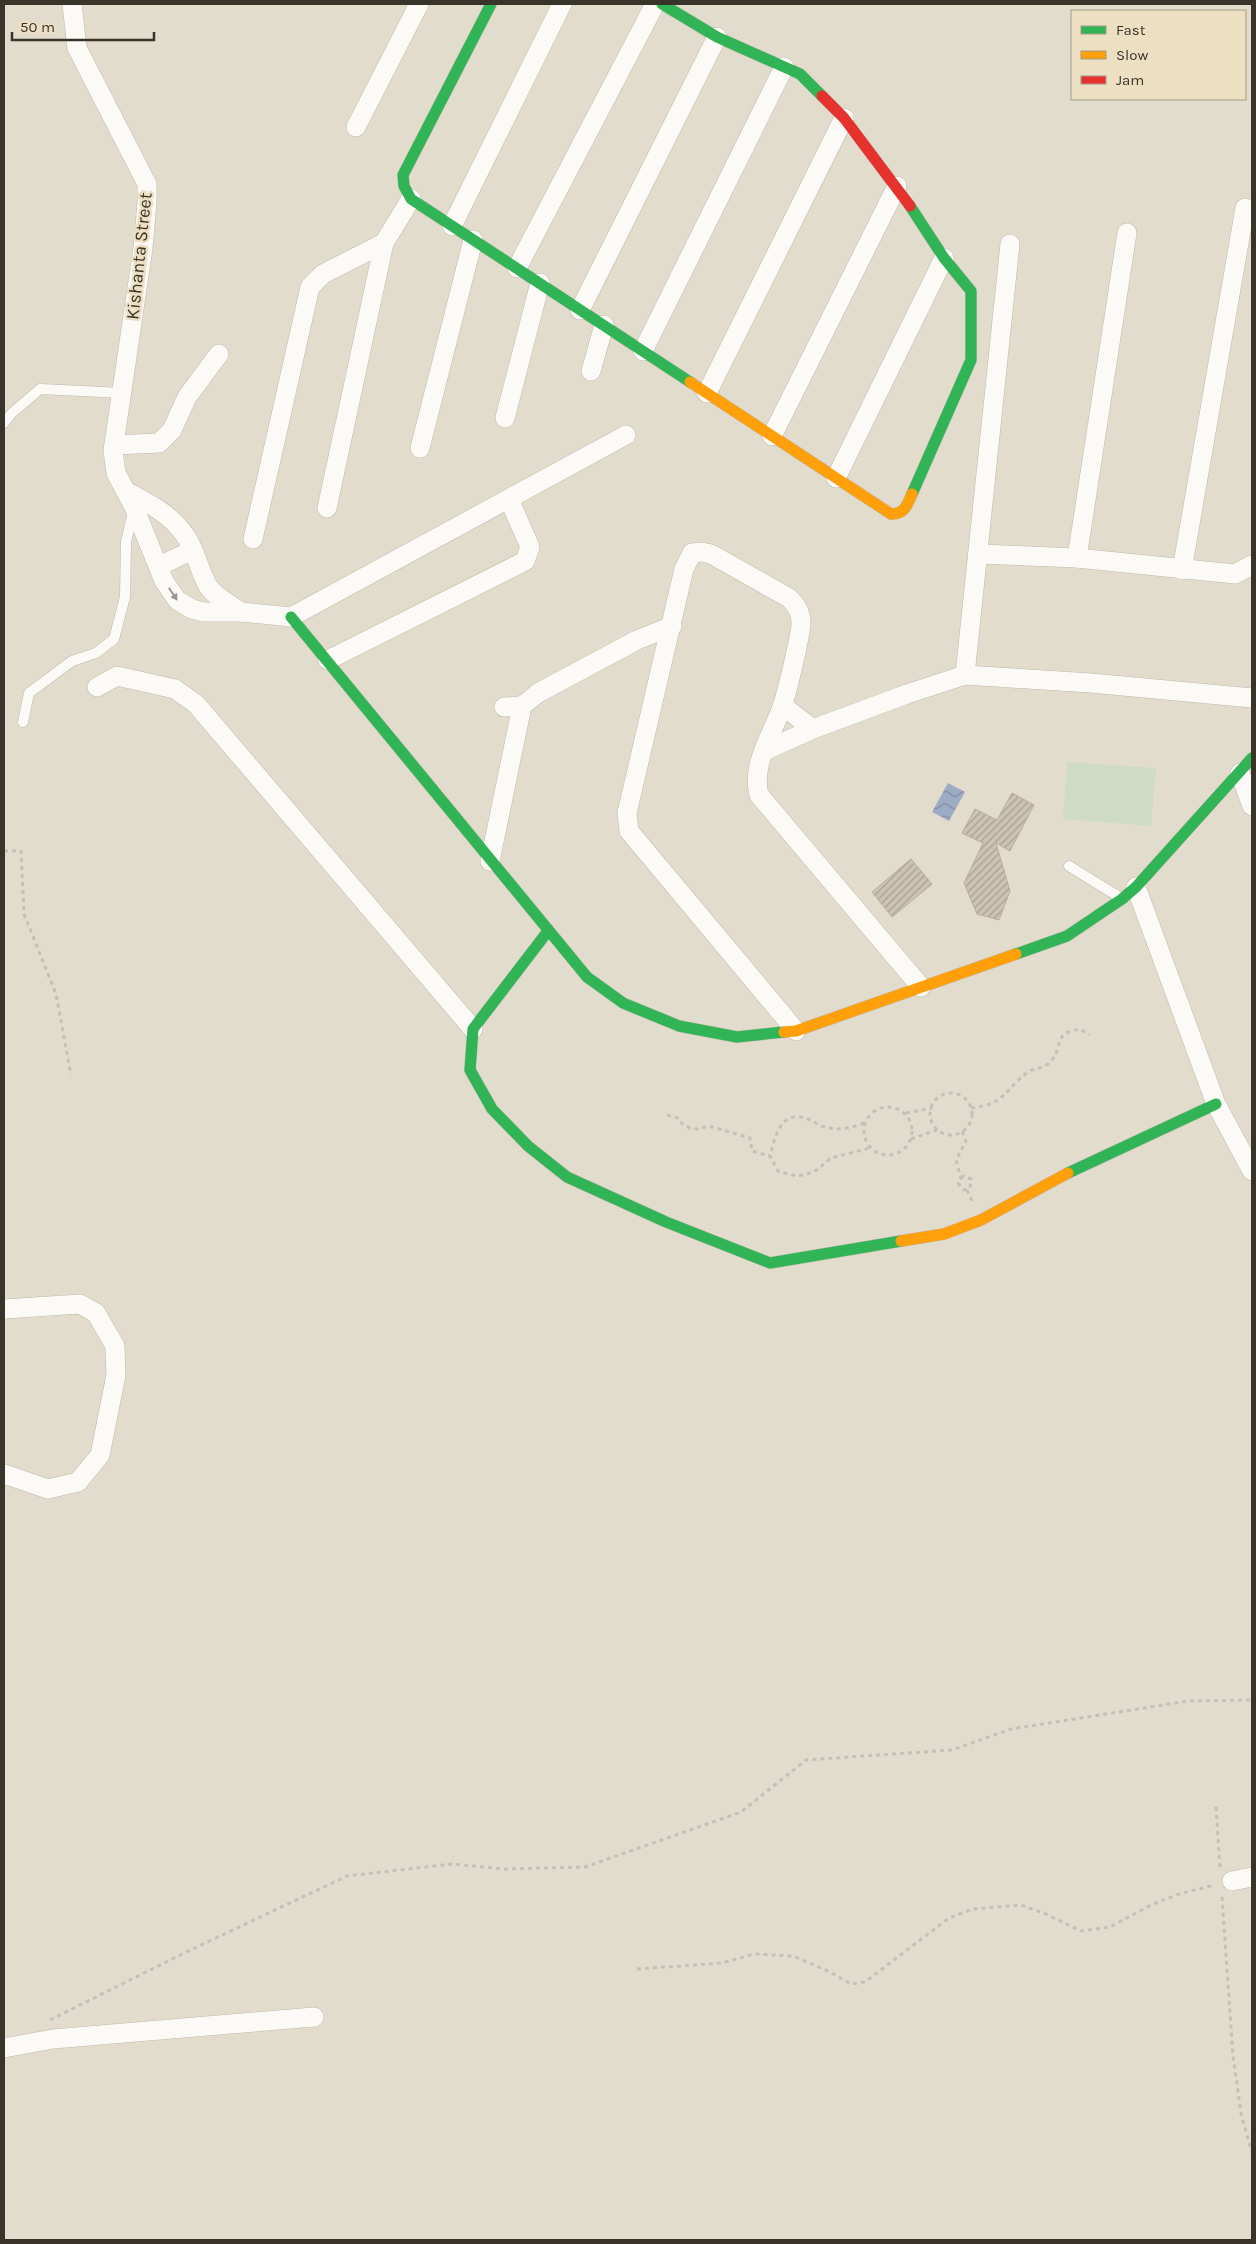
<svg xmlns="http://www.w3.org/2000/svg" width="1256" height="2244" viewBox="0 0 1256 2244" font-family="Karla,sans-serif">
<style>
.garden{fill:#d0dbc4}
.water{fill:url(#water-waves)}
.building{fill:url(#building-hatch);stroke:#b5afa3}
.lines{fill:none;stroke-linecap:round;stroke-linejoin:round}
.lane-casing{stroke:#bfbaad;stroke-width:11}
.street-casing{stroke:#bfbaad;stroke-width:20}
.fast-casing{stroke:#bfbaad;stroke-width:12}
.slow-casing{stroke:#bfbaad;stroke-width:12}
.jam-casing{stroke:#bfbaad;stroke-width:12}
.path{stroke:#c3c0ba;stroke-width:3;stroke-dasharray:4 4;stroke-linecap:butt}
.lane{stroke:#fbfaf7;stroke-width:10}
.street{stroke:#fbfaf7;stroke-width:19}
.fast{stroke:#30b455;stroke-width:11}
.slow{stroke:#ff9f0a;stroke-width:11}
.jam{stroke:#e5322d;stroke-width:11}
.oneway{fill:#9a9790}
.labels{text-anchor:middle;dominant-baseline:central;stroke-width:5;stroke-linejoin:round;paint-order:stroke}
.street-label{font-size:18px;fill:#393429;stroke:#ecdfc2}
</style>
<defs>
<pattern id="water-waves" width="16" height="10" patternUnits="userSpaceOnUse" patternTransform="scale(1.25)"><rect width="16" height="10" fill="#9dacc4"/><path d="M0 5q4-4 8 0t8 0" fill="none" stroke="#818d9f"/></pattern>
<pattern id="building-hatch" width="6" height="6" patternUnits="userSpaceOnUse" patternTransform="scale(1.25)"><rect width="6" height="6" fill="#ccc3b3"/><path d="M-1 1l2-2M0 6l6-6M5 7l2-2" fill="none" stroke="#a79f92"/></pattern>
</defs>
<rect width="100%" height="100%" fill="#e2dccc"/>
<path class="garden" d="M 1067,762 L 1156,768 L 1151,826 L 1063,819 Z"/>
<path class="water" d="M 948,783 L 965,792 L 949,821 L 932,812 Z"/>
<g class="building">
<path d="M 1012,793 L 1034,805 L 1010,851 L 996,843 L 1010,891 L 999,920 L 977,914 L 964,883 L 983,843 L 962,833 L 975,809 L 997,820 Z"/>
<path d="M 911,859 L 932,884 L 892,917 L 872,892 Z"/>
</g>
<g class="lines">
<g class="lane-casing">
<g id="lane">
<path d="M 4,423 L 12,413 L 40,389 L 123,393"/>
<path d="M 23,722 L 29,693 L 72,661 L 96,653 L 114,639 L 125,597 L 126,542 L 133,512"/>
<path d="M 1069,866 L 1121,898"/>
</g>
</g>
<g class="street-casing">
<g id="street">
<path d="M 72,4 L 77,48 L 147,184 L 147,202 L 143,248 L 113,451 L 116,473 L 134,507 L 164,581 L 177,600 L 192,609 L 203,612 L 241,612 L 291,617 L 626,435"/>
<path d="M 356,127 L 419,4"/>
<path d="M 452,226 L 562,4"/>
<path d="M 517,268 L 655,4"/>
<path d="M 580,310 L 717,37"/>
<path d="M 643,351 L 784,67"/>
<path d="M 591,371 L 604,325"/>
<path d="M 707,393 L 844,118"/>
<path d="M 505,418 L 540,283"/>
<path d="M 772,436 L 897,186"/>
<path d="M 114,445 L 159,443 L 172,430 L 187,397 L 219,354"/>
<path d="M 420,448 L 473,240"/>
<path d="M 836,478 L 944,258"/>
<path d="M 126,491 C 148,503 169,513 184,534 C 196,549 198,569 208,586 C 215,597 230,604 241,612"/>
<path d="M 327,508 L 384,243 L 411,199"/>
<path d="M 253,539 L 310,287 L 323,274 L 384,243"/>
<path d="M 978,554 L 1077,558 L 1235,574 L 1252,565"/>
<path d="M 1077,558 L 1127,233"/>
<path d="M 159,566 L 193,550"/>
<path d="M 1182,570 L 1245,208"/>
<path d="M 328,660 L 525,561 L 530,547 L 509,499"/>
<path d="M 965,675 L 1010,244"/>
<path d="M 97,687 L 117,676 L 175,689 L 196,704 L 473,1029"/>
<path d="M 504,707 L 522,706"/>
<path d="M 813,729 L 907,694 L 965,675 L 1091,683 L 1252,698"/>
<path d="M 764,751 L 813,729 L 783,706"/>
<path d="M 1240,773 L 1252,806"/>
<path d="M 490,861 L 522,706 L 538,693 L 637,640 L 672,626"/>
<path d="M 1136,887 L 1216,1104 L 1252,1171"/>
<path d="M 796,1031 L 629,831 L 627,813 L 684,569 L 692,553 L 702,552 L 711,554 L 789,598 C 797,606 800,611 801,621 C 802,631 786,696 782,707 C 772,735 751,764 759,795 L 921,987"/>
<path d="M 4,1309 L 80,1304 L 96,1313 L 115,1346 L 116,1375 L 100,1455 L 78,1482 L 48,1489 L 4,1474"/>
<path d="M 1232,1881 L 1252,1877"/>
<path d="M 4,2048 L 53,2039 L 314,2017"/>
</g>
</g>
<g class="fast-casing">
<g id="fast">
<path d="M 491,4 L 403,175 L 404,186 L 411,199 L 690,382"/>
<path d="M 662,4 L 717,37 L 800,74 L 822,96"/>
<path d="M 910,206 L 944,258 L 971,291 L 971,360 L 912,494"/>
<path d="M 291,617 L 587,977 L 623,1003 L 679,1026 L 737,1037 L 784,1032"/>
<path d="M 548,931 L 473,1029 L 470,1070 L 492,1109 L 528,1146 L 567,1177 L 666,1222 L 770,1263 L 901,1241"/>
<path d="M 1016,954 L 1067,936 L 1122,899 L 1136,887 L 1252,758"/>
<path d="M 1068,1173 L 1216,1104"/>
</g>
</g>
<g class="slow-casing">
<g id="slow">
<path d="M 690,382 L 891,514 C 905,514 907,505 912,494"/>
<path d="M 784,1032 L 796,1031 L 1016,954"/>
<path d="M 901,1241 L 944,1234 L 981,1220 L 1068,1173"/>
</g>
</g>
<g class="jam-casing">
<path id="jam" d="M 822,96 L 844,118 L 910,206"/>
</g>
<g class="path">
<path d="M 4,851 L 21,851 L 24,914 L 56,994 L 71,1075"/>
<circle cx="951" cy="1114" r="21"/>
<circle cx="888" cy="1131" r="24"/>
<path d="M 971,1108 C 1006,1104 1004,1090 1028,1072 C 1036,1067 1045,1069 1052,1060 C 1064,1044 1052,1034 1080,1029 L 1089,1035"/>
<path d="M 906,1113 L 932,1108"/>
<path d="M 667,1115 L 678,1118 L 683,1125 L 690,1128 L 697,1129 L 709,1126 L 750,1138 L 752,1151 L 770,1156"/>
<path d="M 864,1123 C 852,1128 838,1131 825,1127 C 819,1126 814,1121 808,1119 C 780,1109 775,1137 770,1156 L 778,1171 L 796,1176 L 807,1174 L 817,1170 L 831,1158 L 870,1148"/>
<path d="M 911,1139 L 937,1130"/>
<path d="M 961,1178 L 964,1176 L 971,1179 L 970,1188 L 964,1190 L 958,1183 L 961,1178 L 956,1160 L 966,1141 L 962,1131"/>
<path d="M 967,1190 L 972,1201"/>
<path d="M 1216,1807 L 1220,1868"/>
<path d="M 1222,1897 L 1233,2056 L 1241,2113 L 1252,2153"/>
<path d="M 637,1969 L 722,1963 L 754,1954 L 793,1956 L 830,1972 L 851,1984 L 865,1982 L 949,1918 L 973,1909 L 1021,1905 L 1046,1914 L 1081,1931 L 1110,1927 L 1153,1904 L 1182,1893 L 1215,1885"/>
<path d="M 50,2020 L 180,1955 L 347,1876 L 452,1864 L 504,1869 L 585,1867 L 741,1812 L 806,1760 L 952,1750 L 1011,1729 L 1188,1701 L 1252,1700"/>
</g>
<use href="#lane" class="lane"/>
<use href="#street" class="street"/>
<use href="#fast" class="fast"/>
<use href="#slow" class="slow"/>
<use href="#jam" class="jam"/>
</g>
<defs><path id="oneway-solid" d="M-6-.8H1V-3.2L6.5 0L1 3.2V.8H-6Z" transform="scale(1.25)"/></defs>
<use class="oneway" href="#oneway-solid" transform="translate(173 594) rotate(56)"/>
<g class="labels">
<g class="street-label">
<text transform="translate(139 256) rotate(-84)">Kishanta Street</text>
</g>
</g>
<rect width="1256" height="2244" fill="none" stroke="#393429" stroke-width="10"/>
<rect x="1071" y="10" width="175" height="90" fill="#ecdfc2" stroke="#a49b85"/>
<rect x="1081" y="26" width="25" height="8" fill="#30b455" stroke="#a49b85"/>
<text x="1116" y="35" font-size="15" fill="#393429">Fast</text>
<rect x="1081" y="51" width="25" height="8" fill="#ff9f0a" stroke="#a49b85"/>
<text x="1116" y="60" font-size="15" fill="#393429">Slow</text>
<rect x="1081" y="76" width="25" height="8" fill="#e5322d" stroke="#a49b85"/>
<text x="1116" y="85" font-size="15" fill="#393429">Jam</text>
<path d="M12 32v8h142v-8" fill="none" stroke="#393429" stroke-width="2.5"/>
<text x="20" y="32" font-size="15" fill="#393429" stroke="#ecdfc2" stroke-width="4" paint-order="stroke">50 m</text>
</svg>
